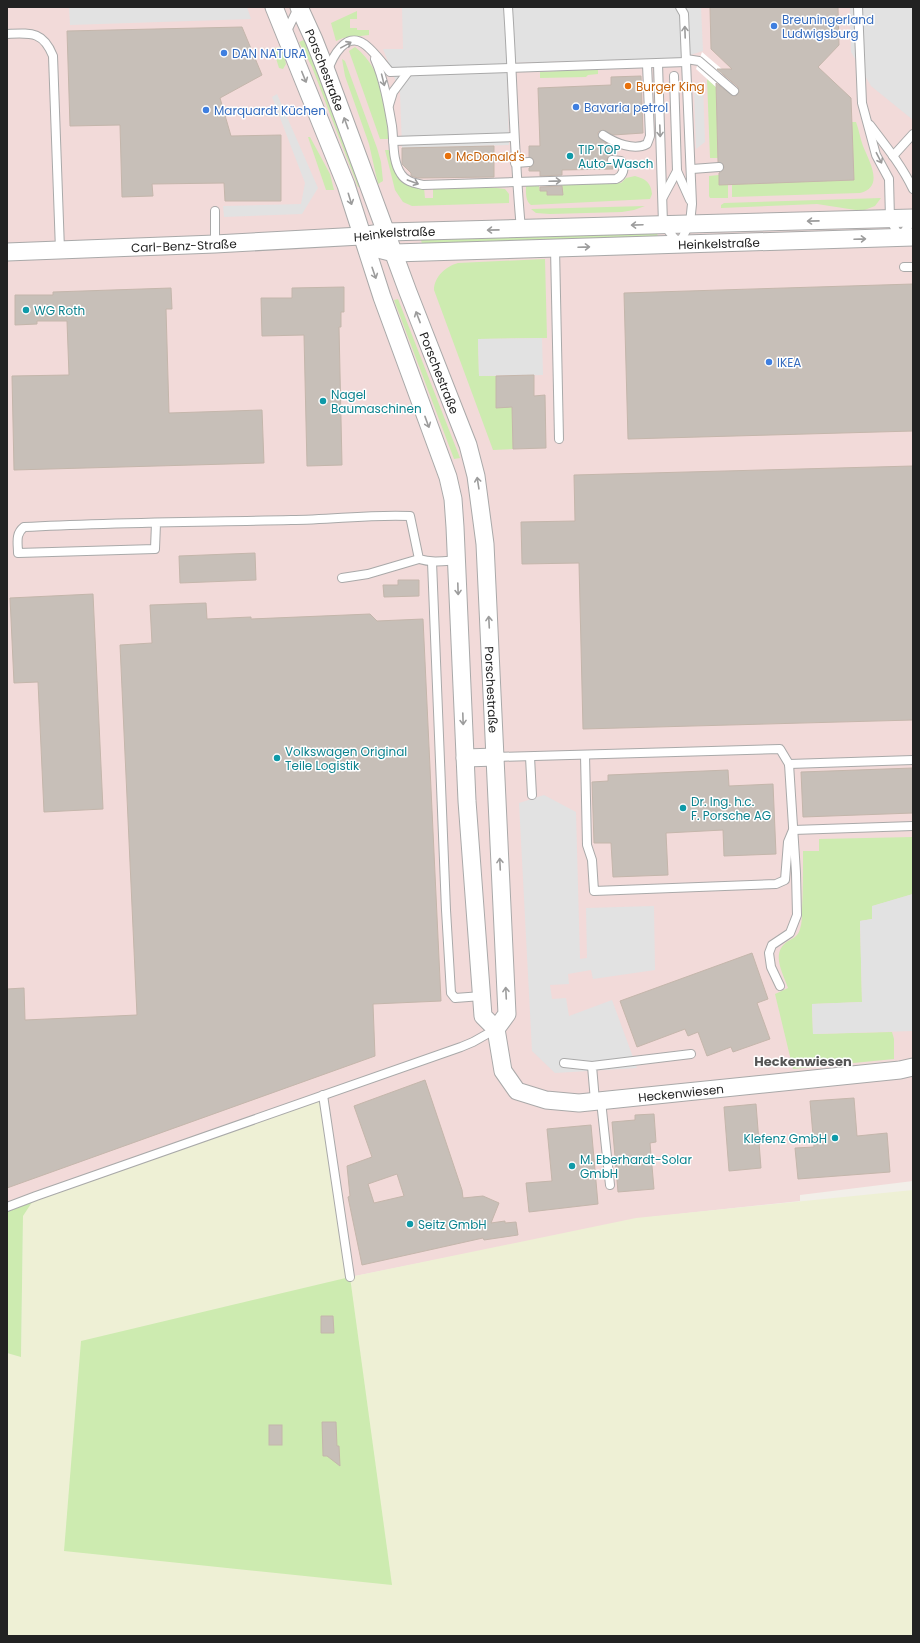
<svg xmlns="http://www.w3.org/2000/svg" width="920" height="1643" viewBox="0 0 920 1643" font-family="Poppins,sans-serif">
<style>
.commercial{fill:#f2dad9}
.farmland{fill:#eef0d5}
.grass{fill:#cdebb0}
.parking{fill:#e2e2e2}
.pier{fill:#fff}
.building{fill:#c7bfb8;stroke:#c4b6ab;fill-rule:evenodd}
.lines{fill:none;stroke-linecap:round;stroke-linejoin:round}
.service-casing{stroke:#a9a9a9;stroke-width:10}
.minor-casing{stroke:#a9a9a9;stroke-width:19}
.service{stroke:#fff;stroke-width:8}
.minor{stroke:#fff;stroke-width:17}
.oneway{stroke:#9c9c9c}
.shop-dot{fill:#3f7fe0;stroke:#fff;stroke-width:1.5}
.food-dot{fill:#e8710a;stroke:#fff;stroke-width:1.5}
.culture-dot{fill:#0f9aa8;stroke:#fff;stroke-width:1.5}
.labels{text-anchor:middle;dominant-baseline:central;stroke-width:3;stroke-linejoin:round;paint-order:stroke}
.shop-label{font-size:12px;fill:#366cbe;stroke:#fff;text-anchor:start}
.street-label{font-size:12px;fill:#222;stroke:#fff}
.food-label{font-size:12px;fill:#c56008;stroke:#fff;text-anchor:start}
.culture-label{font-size:12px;fill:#0d838f;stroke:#fff;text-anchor:start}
.neighbourhood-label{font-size:13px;font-weight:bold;fill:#555;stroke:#fff}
</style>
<rect width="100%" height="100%" fill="#f2efe9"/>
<path class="commercial" d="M 7,7 L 913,7 L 913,1181 L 800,1195 L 800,1201 L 651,1217 L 350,1277 L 7,1206 Z"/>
<path class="farmland" d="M 323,1095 L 350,1277 L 636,1218 L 913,1190 L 913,1636 L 7,1636 L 7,1353 L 21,1356 L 23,1215 L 36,1196 Z"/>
<g class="grass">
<path d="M 357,11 L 357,19 L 350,19 L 350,28 L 357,28 L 357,30 L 369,30 L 369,35 L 343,38 L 336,41 L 331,23 Z"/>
<path d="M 304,40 L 316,65 L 363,186 L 358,187 L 312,67 L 299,42 Z"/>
<path d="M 279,47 L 283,50 L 286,64 L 283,69 L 279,68 L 273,49 Z"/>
<path d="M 355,47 C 385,71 384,105 389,139 L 380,139 L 349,51 Z"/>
<path d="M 342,59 L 345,61 L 377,148 L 381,162 L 383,181 L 378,184 L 369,144 L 345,76 Z"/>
<path d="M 598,69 L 598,74 L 588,75 L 586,77 L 540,78 L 540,72 Z"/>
<path d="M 707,79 L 716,87 L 718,158 L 710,158 Z"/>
<path d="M 852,122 L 856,122 C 859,130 860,138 863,146 C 869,161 885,187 860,193 L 732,197 L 732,184 L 854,180 Z"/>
<path d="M 308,137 L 310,137 L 330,174 L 334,190 L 326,190 Z"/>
<path d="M 385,150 L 390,150 C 394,175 398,184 424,188 L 425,198 L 433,198 L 433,188 L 497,188 L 505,189 L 509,194 L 509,203 L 412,206 L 403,202 L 395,190 Z"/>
<path d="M 719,175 L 719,184 L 728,184 L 728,198 L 710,198 L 709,196 L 709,176 Z"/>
<path d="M 635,176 C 646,179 651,183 652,194 L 650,199 L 531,205 C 525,201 526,192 526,186 L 539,186 L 540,191 L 547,191 L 547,195 L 562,195 L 562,184 L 621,183 L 626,178 Z"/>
<path d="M 881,198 L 875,206 L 862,211 L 817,204 L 721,208 L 721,205 L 724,203 Z"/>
<path d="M 645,206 L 634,210 L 622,212 L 550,214 L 536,213 L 531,209 Z"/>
<path d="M 657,233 L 658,237 L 422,244 L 421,240 Z"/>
<path d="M 545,259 L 547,338 L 478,339 L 479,376 L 496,376 L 497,407 L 512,407 L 513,449 L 493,450 L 434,290 C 434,277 446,266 458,263 Z"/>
<path d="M 398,299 L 460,458 L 454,459 L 394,300 Z"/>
<path d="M 913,837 L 913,894 L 873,906 L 872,919 L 860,921 L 862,1002 L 812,1004 L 813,1034 L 892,1032 L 894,1039 L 894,1059 L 793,1069 L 775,994 L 788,988 C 783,973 770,953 788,941 C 794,938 798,936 800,929 C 802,923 802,916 802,910 C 803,891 803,871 803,851 L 819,851 L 819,839 Z"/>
<path d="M 36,1196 L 23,1216 L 21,1357 L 7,1353 L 7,1206 Z"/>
<path d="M 350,1277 L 392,1585 L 64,1551 L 81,1341 Z"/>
</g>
<g class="parking">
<path d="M 69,7 L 92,7 L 92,8 L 247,7 L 251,19 L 70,25 Z"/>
<path d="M 402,7 L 701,7 L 703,51 L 681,58 L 507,63 L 509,145 L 402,148 L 400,92 L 383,49 L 403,49 Z"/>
<path d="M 850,7 L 913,7 L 913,120 L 871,86 L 851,52 Z"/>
<path d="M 703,82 L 705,142 L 696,149 L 694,91 Z"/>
<path d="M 277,94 L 318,188 L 302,214 L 224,217 L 223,206 L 301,204 L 305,183 L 272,97 Z"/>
<path d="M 542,338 L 543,375 L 479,376 L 478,339 Z"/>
<path d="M 544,795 L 576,812 L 580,959 L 587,958 L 586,908 L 654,906 L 655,970 L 593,979 L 591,970 L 568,974 L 569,984 L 550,985 L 552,999 L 566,998 L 569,1016 L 612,1000 L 637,1068 L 555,1073 L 532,1051 L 519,803 Z"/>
<path d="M 913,894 L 913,1031 L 813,1034 L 812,1004 L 862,1002 L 860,921 L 872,919 L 872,906 Z"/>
</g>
<path class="pier" d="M 702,52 L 723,70 L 716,87 L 696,69 Z"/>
<g class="building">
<path d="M 710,7 L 838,7 L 839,45 L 818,67 L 851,98 L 854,180 L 719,185 L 719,173 L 722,171 L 724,167 L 723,164 L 718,162 L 716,83 L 733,96 L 736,96 L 739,92 L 738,87 L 717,69 L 732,69 L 711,49 Z"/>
<path d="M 242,27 L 262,75 L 220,98 L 231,136 L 281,135 L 281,201 L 225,201 L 224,183 L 152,184 L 153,196 L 122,197 L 120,125 L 70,126 L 67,31 Z"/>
<path d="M 641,76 L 643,133 L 613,135 L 603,130 L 598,132 L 598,135 L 600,139 L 612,146 L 612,155 L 608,156 L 607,160 L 608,164 L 612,166 L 613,169 L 562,170 L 562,175 L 540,176 L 540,171 L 529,171 L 529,168 L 532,166 L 534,162 L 533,159 L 529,157 L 529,146 L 540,146 L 538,88 L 611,85 L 611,77 Z"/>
<path d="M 494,146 L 494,177 L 418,178 L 411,176 L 411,173 L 402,164 L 402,148 Z"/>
<path d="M 562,186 L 563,195 L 547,195 L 547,191 L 540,191 L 540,187 Z"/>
<path d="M 913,284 L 913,431 L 628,439 L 624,293 Z"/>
<path d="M 344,287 L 344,312 L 341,312 L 341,327 L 339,327 L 342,465 L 307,466 L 304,335 L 262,336 L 261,298 L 292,298 L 292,288 Z"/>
<path d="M 171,288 L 172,309 L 166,309 L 169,413 L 262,410 L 264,463 L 14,470 L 12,376 L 69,375 L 67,321 L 37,321 L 37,324 L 15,325 L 15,295 L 53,295 L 53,292 Z"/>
<path d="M 534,375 L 534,396 L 545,395 L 546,448 L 513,449 L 512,407 L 496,408 L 496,376 Z"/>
<path d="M 913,466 L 913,720 L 583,729 L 579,563 L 522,564 L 521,522 L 575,521 L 574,475 Z"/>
<path d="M 255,553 L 256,580 L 180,583 L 179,556 Z"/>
<path d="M 398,580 L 419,580 L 419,596 L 384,597 L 383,585 L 398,585 Z"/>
<path d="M 93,594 L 103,809 L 44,812 L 38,682 L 14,683 L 10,598 Z"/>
<path d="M 206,603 L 207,619 L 251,617 L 251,619 L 370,614 L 377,621 L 423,619 L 441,1001 L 373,1004 L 375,1056 L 7,1188 L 7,989 L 24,988 L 25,1020 L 137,1015 L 120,645 L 152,643 L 150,605 Z"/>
<path d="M 913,768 L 913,813 L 803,817 L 801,772 Z"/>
<path d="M 728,770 L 729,786 L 773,784 L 776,854 L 724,856 L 723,830 L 666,833 L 668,875 L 613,877 L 611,843 L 594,843 L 592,782 L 608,781 L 608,775 Z"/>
<path d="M 752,953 L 768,999 L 757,1003 L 770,1039 L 733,1052 L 731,1047 L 707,1056 L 698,1032 L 688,1036 L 685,1029 L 637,1047 L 620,1001 Z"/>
<path d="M 425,1080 L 462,1190 L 463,1198 L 483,1196 L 499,1203 L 491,1223 L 505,1221 L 505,1223 L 516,1222 L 518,1235 L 484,1240 L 483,1238 L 362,1265 L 348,1197 L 350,1196 L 347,1166 L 372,1157 L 354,1106 ZM 397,1174 L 404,1196 L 374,1203 L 368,1184 Z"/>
<path d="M 854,1098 L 857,1136 L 887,1133 L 890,1172 L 798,1179 L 795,1148 L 814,1147 L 810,1101 Z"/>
<path d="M 756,1104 L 761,1168 L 729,1171 L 724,1107 Z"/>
<path d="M 654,1114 L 656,1142 L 650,1143 L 654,1189 L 618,1192 L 612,1122 L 635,1120 L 635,1115 Z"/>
<path d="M 591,1125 L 598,1204 L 529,1212 L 526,1183 L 552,1181 L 547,1129 Z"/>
<path d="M 321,1316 L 333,1316 L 334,1333 L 321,1333 Z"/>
<path d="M 322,1422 L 336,1422 L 337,1446 L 339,1446 L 340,1466 L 327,1456 L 323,1456 Z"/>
<rect x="269" y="1425" width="13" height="20"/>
</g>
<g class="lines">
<g class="service-casing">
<g id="service">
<path d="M 508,7 C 513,81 514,155 521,229"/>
<path d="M 858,7 L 862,103 L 876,155 L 889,179 L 890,219 L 900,238 L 913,219"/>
<path d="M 286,33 L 298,8"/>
<path d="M 7,34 C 31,33 43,31 53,56 L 60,250"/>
<path d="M 375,59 C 384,80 388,103 392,126 C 394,141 392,161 401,174 C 406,182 415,183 423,185 L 616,179 C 623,176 626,168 621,161 L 612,160"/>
<path d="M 686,59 L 699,61 L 734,91"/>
<path d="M 658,64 L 663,224 L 679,244 L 690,223 L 692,204 L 684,14 L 680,7"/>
<path d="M 328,71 C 332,57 346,31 364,44 C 372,49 383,64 390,72 L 686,62"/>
<path d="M 674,76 L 677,171 L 690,200"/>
<path d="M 389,105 L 393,92 L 408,72"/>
<path d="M 870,125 C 886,146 902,166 913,189"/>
<path d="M 603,135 C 615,143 634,151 647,144 L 650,136 L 647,64"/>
<path d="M 393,141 L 514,137"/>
<path d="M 893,156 L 913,134"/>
<path d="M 515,163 L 529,162"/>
<path d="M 692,169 L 719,167"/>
<path d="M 663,197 L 677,171"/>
<path d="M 215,211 L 215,244"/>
<path d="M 555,248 L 559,439"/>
<path d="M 904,267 L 913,267"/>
<path d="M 156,523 L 155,549 L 18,553 C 18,543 15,534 24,527 C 113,522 202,522 291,520 C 331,520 370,514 410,516 L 419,559 C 432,563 444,561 457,560"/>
<path d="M 432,562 L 446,910 L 451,993 L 455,998 L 482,996"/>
<path d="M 342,578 L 368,574 L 419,559"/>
<path d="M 585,755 L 587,845 L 592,860 L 594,891 L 776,884 L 785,880 L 788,842 L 793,830 L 913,826"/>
<path d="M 496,757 L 780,749 L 789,764 L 796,873 L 797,915 L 790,933 L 772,945 L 769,953 L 771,967 L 780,986"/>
<path d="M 530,757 L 532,795"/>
<path d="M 789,764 L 913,760"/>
<path d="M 564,1063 L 592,1066"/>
<path d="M 323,1095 L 350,1277"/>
<path d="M 595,1101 L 592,1066 L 691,1054"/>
<path d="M 601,1101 L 610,1185"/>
<path d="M 7,1207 L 36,1196 L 461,1047 L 473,1042 L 496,1029"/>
</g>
</g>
<g class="minor-casing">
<g id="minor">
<path d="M 274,7 L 346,185 L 382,297 L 448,477 L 453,499 L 455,527 L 467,801 L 483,1016 L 496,1029"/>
<path id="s1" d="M 299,7 L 314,40 L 327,73 L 408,292 L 468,445 L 476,476 L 485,544 L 507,1014 L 496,1029"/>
<path id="s2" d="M 361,236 L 378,249 L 394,253 L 913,237"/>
<path id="s3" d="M 7,252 L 215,244 L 361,236 L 387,232 L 913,218"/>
<path d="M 465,758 L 496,757"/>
<path id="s4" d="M 496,1029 L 503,1071 L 517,1091 L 546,1100 L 579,1103 L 900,1070 L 913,1067"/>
</g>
</g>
<use href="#service" class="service"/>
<use href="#minor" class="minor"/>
</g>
<defs><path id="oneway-shaft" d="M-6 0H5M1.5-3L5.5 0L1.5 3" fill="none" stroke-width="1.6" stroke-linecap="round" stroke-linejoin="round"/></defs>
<g class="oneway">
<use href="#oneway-shaft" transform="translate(685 32) rotate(-92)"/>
<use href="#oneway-shaft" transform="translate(346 45) rotate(-29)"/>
<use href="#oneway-shaft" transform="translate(304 77) rotate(68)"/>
<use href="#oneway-shaft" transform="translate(383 80) rotate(76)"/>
<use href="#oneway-shaft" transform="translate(346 123) rotate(-110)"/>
<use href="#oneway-shaft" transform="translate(660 131) rotate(88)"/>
<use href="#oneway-shaft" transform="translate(879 158) rotate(63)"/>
<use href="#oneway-shaft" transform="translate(555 181) rotate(-2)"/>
<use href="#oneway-shaft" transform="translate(413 182) rotate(20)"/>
<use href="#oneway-shaft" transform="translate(350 199) rotate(73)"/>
<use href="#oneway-shaft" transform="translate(813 221) rotate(179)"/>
<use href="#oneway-shaft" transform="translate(637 225) rotate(178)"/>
<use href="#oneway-shaft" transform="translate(493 230) rotate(179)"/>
<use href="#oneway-shaft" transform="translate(860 239) rotate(-2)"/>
<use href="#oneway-shaft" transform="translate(584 247) rotate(-2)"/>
<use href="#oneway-shaft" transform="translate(374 273) rotate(71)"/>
<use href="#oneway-shaft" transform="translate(418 317) rotate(-111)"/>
<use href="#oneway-shaft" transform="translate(427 422) rotate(70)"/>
<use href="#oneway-shaft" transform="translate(478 483) rotate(-99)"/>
<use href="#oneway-shaft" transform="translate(458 589) rotate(88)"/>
<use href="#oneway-shaft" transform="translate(489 622) rotate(-93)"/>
<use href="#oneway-shaft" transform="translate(463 719) rotate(88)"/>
<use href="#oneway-shaft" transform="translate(500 864) rotate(-93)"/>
<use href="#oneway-shaft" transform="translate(506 993) rotate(-93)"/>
</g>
<g class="shop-dot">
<circle cx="774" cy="26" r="4"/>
<circle cx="224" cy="53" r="4"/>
<circle cx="576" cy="107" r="4"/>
<circle cx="206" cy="110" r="4"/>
<circle cx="769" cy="362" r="4"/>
</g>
<g class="food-dot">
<circle cx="628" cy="86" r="4"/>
<circle cx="448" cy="156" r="4"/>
</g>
<g class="culture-dot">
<circle cx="570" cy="156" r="4"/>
<circle cx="26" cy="310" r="4"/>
<circle cx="323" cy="401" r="4"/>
<circle cx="277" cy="758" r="4"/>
<circle cx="683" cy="808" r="4"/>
<circle cx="835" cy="1138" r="4"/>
<circle cx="572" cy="1166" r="4"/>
<circle cx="410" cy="1224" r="4"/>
</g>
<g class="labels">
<g class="shop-label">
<text x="782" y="19">Breuningerland<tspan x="782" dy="14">Ludwigsburg</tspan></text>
<text x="232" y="53">DAN NATURA</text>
<text x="584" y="107">Bavaria petrol</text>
<text x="214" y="110">Marquardt Küchen</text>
<text x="777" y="362">IKEA</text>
</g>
<g class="street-label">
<text stroke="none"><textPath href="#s1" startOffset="68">Porschestraße</textPath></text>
<text stroke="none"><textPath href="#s3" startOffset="388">Heinkelstraße</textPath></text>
<text stroke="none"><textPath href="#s2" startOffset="363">Heinkelstraße</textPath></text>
<text stroke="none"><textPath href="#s3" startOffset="177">Carl-Benz-Straße</textPath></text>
<text stroke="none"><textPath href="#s1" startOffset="392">Porschestraße</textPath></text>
<text stroke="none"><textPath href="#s1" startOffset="716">Porschestraße</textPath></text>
<text stroke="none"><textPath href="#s4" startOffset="233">Heckenwiesen</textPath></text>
</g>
<g class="food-label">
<text x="636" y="86">Burger King</text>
<text x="456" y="156">McDonald's</text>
</g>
<g class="culture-label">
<text x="578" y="149">TIP TOP<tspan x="578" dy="14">Auto-Wasch</tspan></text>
<text x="34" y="310">WG Roth</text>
<text x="331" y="394">Nagel<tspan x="331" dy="14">Baumaschinen</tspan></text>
<text x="285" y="751">Volkswagen Original<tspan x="285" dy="14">Teile Logistik</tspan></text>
<text x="691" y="801">Dr. Ing. h.c.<tspan x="691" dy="14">F. Porsche AG</tspan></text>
<text x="827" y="1138" text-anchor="end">Klefenz GmbH</text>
<text x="580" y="1159">M. Eberhardt-Solar<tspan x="580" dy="14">GmbH</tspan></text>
<text x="418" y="1224">Seitz GmbH</text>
</g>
<g class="neighbourhood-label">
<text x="803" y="1061">Heckenwiesen</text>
</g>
</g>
<rect width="920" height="1643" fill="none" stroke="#222222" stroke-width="16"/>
</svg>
